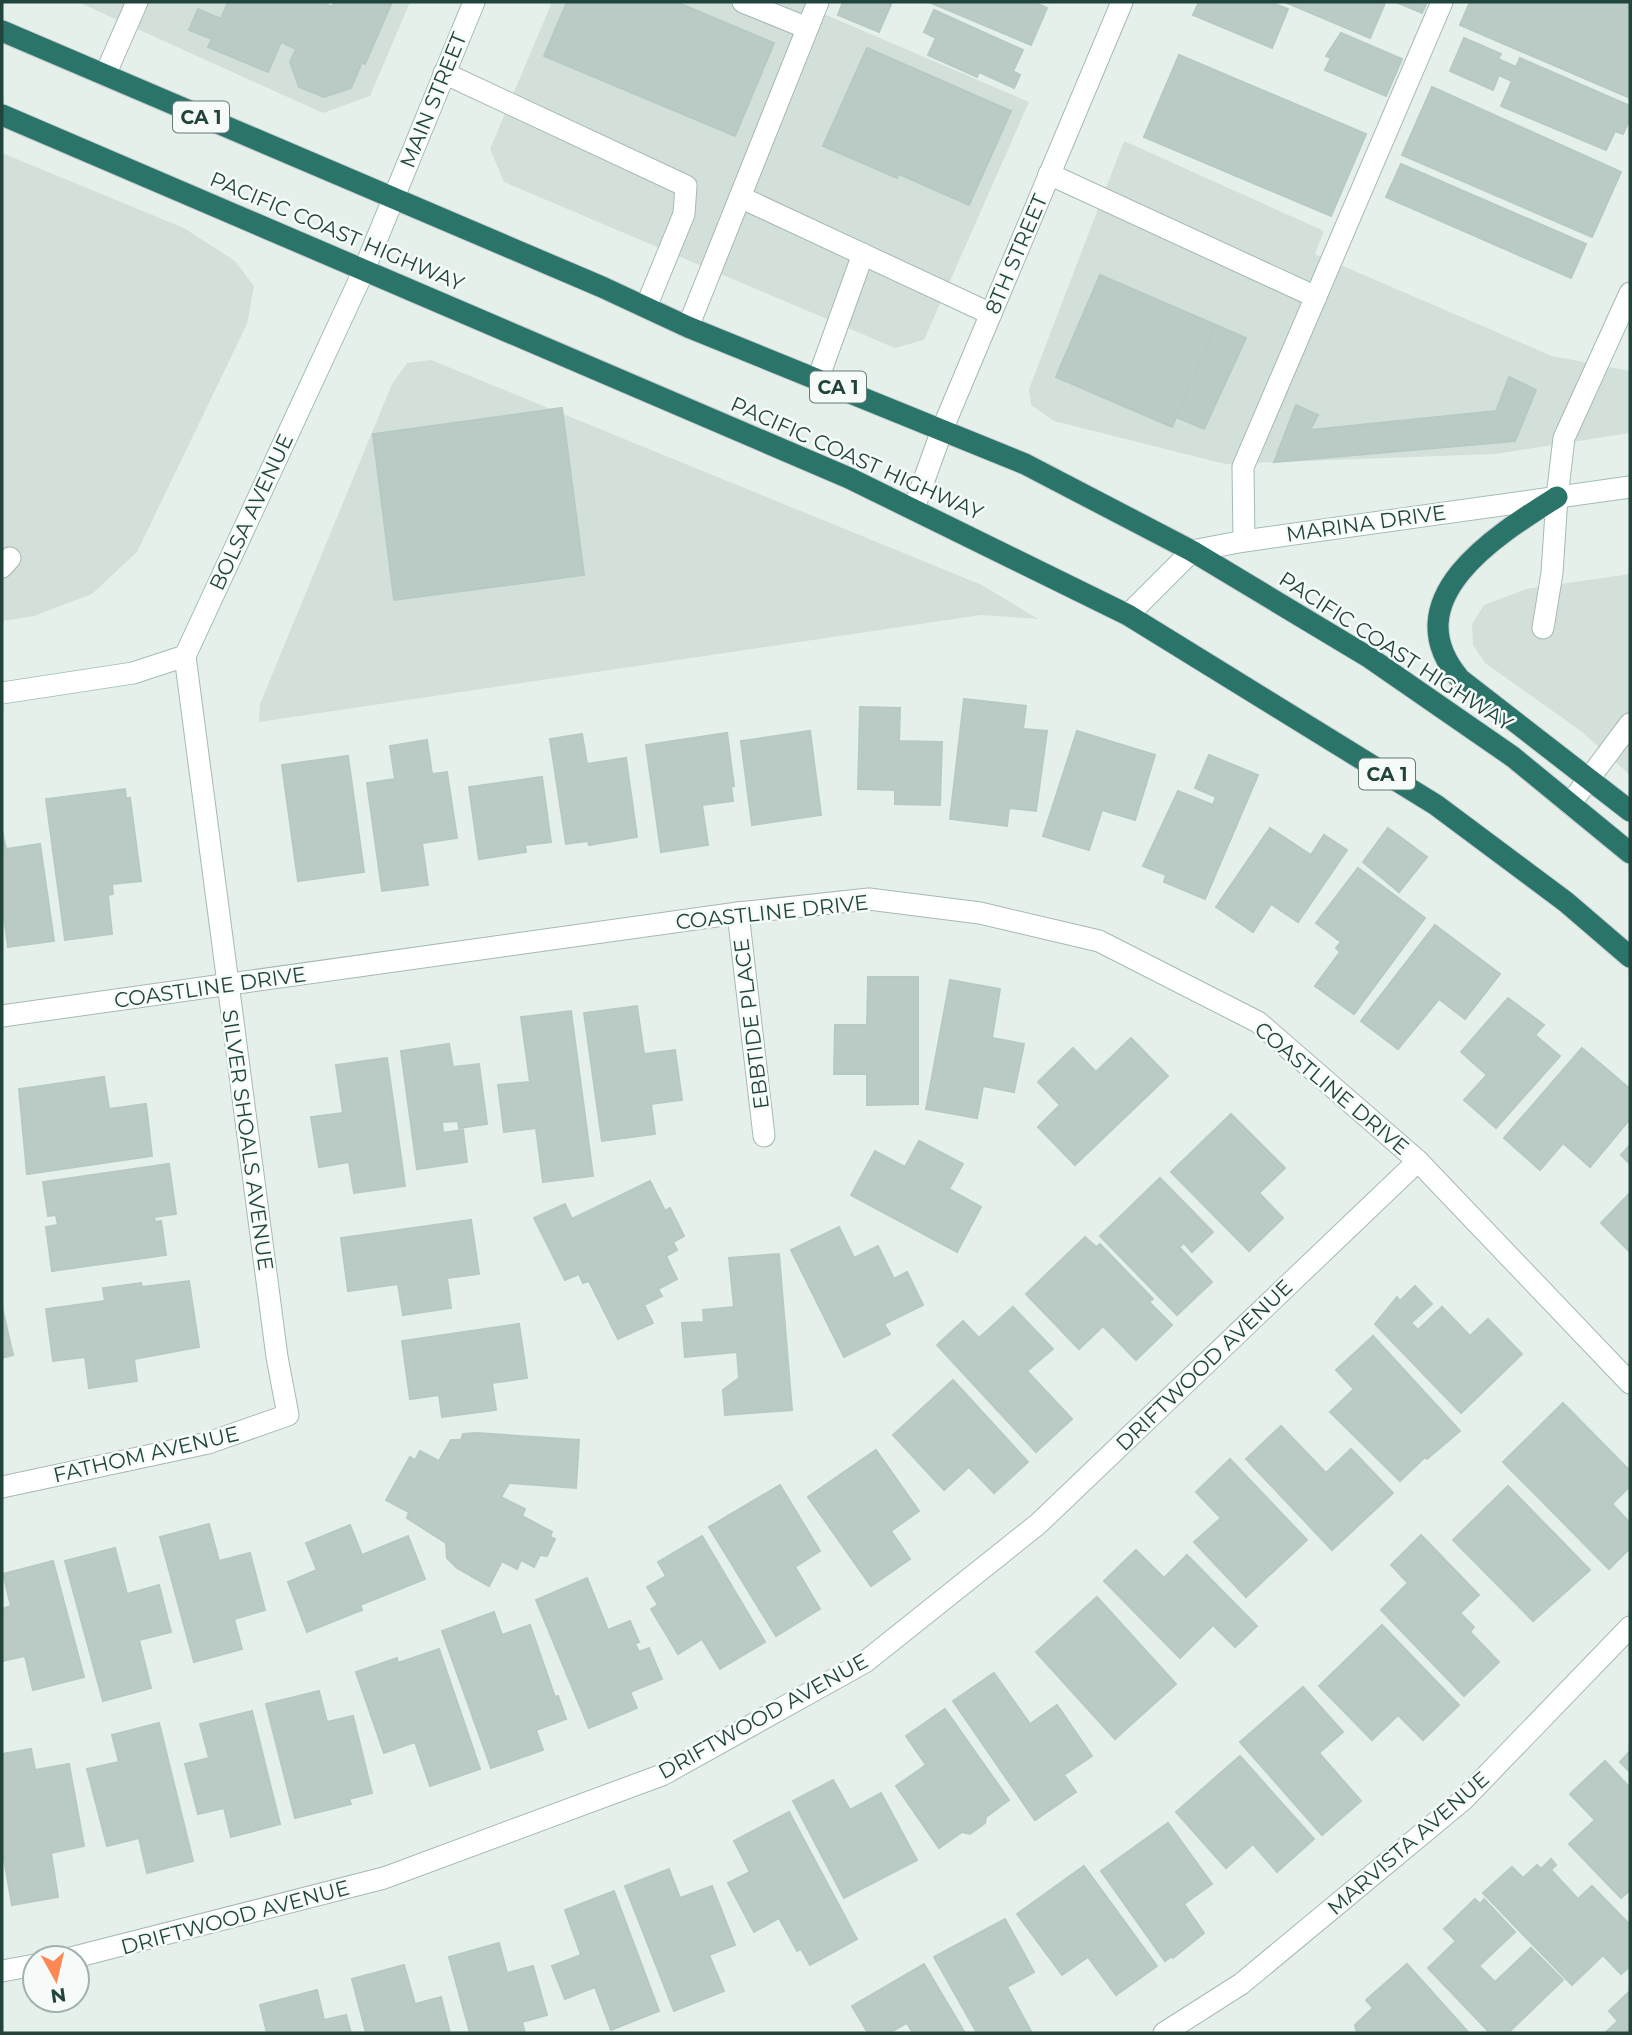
<svg xmlns="http://www.w3.org/2000/svg" width="1632" height="2035" viewBox="0 0 1632 2035" font-family="Montserrat,sans-serif">
<style>
.built{fill:#d3e0da}
.building{fill:#bacbc5;stroke:#b6cac3;stroke-width:2}
.lines{fill:none;stroke-linecap:round;stroke-linejoin:round}
.lane-casing{stroke:#a6b9b3;stroke-width:23}
.street-casing{stroke:#a6b9b3;stroke-width:23}
.secondary-casing{stroke:#a2bdb5;stroke-width:23}
.highway-casing{stroke:#c5cecd;stroke-width:23}
.lane{stroke:#fff;stroke-width:21}
.street{stroke:#fff;stroke-width:21}
.secondary{stroke:#fff;stroke-width:21}
.highway{stroke:#2a7469;stroke-width:21}
.labels{text-anchor:middle;dominant-baseline:central;stroke-width:5;stroke-linejoin:round;paint-order:stroke}
.shield{fill:#f6fbf9;stroke:#617b75;stroke-width:2}
.shield-label{font-size:19px;font-weight:bold;fill:#21443d}
.street-label{font-size:21px;fill:#21443d;stroke:#f6fbf9}
</style>
<rect width="100%" height="100%" fill="#e5f0eb"/>
<g class="built">
<path d="M 78,2 L 410,2 L 370,96 L 323,113 Z"/>
<path d="M 552,2 L 829,2 L 824,14 L 1029,102 L 924,340 L 895,348 L 504,182 L 490,149 Z"/>
<path d="M 1124,141 L 1324,231 L 1315,254 L 1552,356 L 1630,371 L 1630,433 L 1495,454 L 1225,464 L 1054,421 L 1031,405 L 1029,389 Z"/>
<path d="M 2,153 L 184,228 L 235,261 L 254,286 L 247,324 L 137,552 L 92,594 L 34,616 L 2,621 Z"/>
<path d="M 431,360 L 982,585 L 1038,619 L 981,615 L 259,722 L 260,704 L 392,384 L 407,363 Z"/>
<path d="M 1630,574 L 1630,775 L 1581,731 L 1485,663 L 1473,645 L 1472,624 L 1484,605 L 1526,589 Z"/>
</g>
<g class="building">
<path d="M 228,2 L 320,2 L 332,7 L 335,2 L 392,2 L 365,64 L 362,62 L 351,88 L 324,97 L 299,87 L 290,62 L 296,49 L 281,42 L 268,72 L 208,47 L 212,39 L 189,30 L 198,9 L 221,19 Z"/>
<path d="M 567,2 L 676,2 L 774,43 L 735,136 L 544,56 Z"/>
<path d="M 843,2 L 892,2 L 879,32 L 838,15 Z"/>
<path d="M 929,2 L 1033,2 L 1047,8 L 1031,45 Z"/>
<path d="M 1199,2 L 1270,2 L 1288,9 L 1272,48 L 1193,15 Z"/>
<path d="M 1285,2 L 1382,2 L 1385,3 L 1370,38 Z"/>
<path d="M 1396,2 L 1427,2 L 1422,13 Z"/>
<path d="M 1470,2 L 1624,2 L 1630,5 L 1630,98 L 1460,25 Z"/>
<path d="M 934,10 L 1023,50 L 1013,71 L 1020,75 L 1014,88 L 979,72 L 977,77 L 928,55 L 936,38 L 924,32 Z"/>
<path d="M 1341,33 L 1402,59 L 1386,96 L 1325,70 L 1331,58 L 1326,56 Z"/>
<path d="M 1464,38 L 1501,54 L 1498,59 L 1516,67 L 1520,58 L 1630,106 L 1630,118 L 1623,134 L 1615,131 L 1606,150 L 1501,106 L 1512,81 L 1499,75 L 1493,90 L 1450,71 Z"/>
<path d="M 867,48 L 1011,111 L 969,205 L 899,174 L 897,178 L 823,146 Z"/>
<path d="M 1179,55 L 1366,134 L 1331,216 L 1144,137 Z"/>
<path d="M 1432,87 L 1621,172 L 1592,237 L 1402,155 Z"/>
<path d="M 1401,164 L 1586,244 L 1571,278 L 1386,197 Z"/>
<path d="M 1100,275 L 1216,325 L 1172,427 L 1056,377 Z"/>
<path d="M 1216,325 L 1246,338 L 1204,429 L 1176,417 Z"/>
<path d="M 1509,377 L 1536,390 L 1515,441 L 1274,462 L 1296,405 L 1318,415 L 1310,430 L 1496,411 Z"/>
<path d="M 562,408 L 584,575 L 394,600 L 373,434 Z"/>
<path d="M 964,699 L 1026,706 L 1023,729 L 1047,731 L 1036,811 L 1009,808 L 1007,826 L 950,819 Z"/>
<path d="M 860,707 L 900,708 L 899,741 L 942,742 L 940,805 L 895,804 L 895,790 L 858,789 Z"/>
<path d="M 810,731 L 821,815 L 752,825 L 741,741 Z"/>
<path d="M 1077,731 L 1155,755 L 1135,820 L 1102,810 L 1089,850 L 1043,836 Z"/>
<path d="M 727,733 L 734,786 L 731,787 L 733,801 L 702,805 L 708,845 L 661,852 L 646,745 Z"/>
<path d="M 582,734 L 587,764 L 626,758 L 637,837 L 589,845 L 588,841 L 566,844 L 550,739 Z"/>
<path d="M 427,740 L 432,774 L 447,772 L 457,838 L 422,843 L 428,885 L 382,891 L 367,783 L 395,779 L 390,746 Z"/>
<path d="M 1209,755 L 1258,775 L 1205,899 L 1164,882 L 1166,875 L 1143,866 L 1178,791 L 1213,805 L 1216,797 L 1195,788 Z"/>
<path d="M 348,756 L 364,872 L 298,881 L 282,765 Z"/>
<path d="M 542,777 L 551,842 L 525,845 L 526,852 L 479,859 L 469,787 Z"/>
<path d="M 125,789 L 126,798 L 130,798 L 141,881 L 112,884 L 113,894 L 108,895 L 112,934 L 65,940 L 46,799 Z"/>
<path d="M 1270,828 L 1311,855 L 1324,835 L 1347,850 L 1298,922 L 1271,904 L 1253,932 L 1216,907 Z"/>
<path d="M 1388,828 L 1427,857 L 1399,892 L 1363,862 Z"/>
<path d="M 2,831 L 6,849 L 40,844 L 54,941 L 8,947 L 2,902 Z"/>
<path d="M 1358,868 L 1425,918 L 1354,1014 L 1315,986 L 1340,952 L 1336,948 L 1341,942 L 1316,923 Z"/>
<path d="M 1435,925 L 1500,974 L 1465,1019 L 1439,999 L 1398,1049 L 1361,1021 Z"/>
<path d="M 868,977 L 918,977 L 918,1104 L 867,1105 L 867,1074 L 834,1074 L 835,1025 L 867,1025 Z"/>
<path d="M 950,980 L 1000,989 L 992,1038 L 1024,1044 L 1014,1092 L 983,1086 L 977,1118 L 926,1109 Z"/>
<path d="M 1508,998 L 1544,1025 L 1535,1035 L 1560,1056 L 1496,1128 L 1464,1100 L 1487,1075 L 1461,1052 Z"/>
<path d="M 637,1006 L 644,1054 L 675,1050 L 682,1100 L 651,1104 L 655,1134 L 602,1141 L 584,1013 Z"/>
<path d="M 571,1011 L 593,1176 L 543,1182 L 536,1128 L 504,1132 L 498,1085 L 530,1082 L 521,1017 Z"/>
<path d="M 1131,1038 L 1168,1076 L 1075,1165 L 1038,1127 L 1060,1105 L 1038,1082 L 1073,1048 L 1096,1072 Z"/>
<path d="M 449,1044 L 453,1067 L 479,1064 L 487,1124 L 459,1128 L 458,1121 L 442,1122 L 443,1133 L 463,1130 L 467,1162 L 417,1169 L 401,1051 Z"/>
<path d="M 1582,1048 L 1630,1089 L 1630,1119 L 1590,1167 L 1563,1143 L 1540,1170 L 1504,1138 Z"/>
<path d="M 387,1058 L 405,1186 L 354,1193 L 349,1162 L 319,1167 L 311,1117 L 343,1113 L 336,1065 Z"/>
<path d="M 104,1077 L 109,1109 L 146,1104 L 152,1156 L 27,1174 L 19,1089 Z"/>
<path d="M 1231,1114 L 1285,1168 L 1259,1193 L 1283,1218 L 1249,1251 L 1171,1172 Z"/>
<path d="M 919,1141 L 963,1164 L 949,1189 L 981,1207 L 957,1252 L 851,1195 L 875,1151 L 905,1167 Z"/>
<path d="M 1630,1145 L 1630,1164 L 1621,1155 Z"/>
<path d="M 169,1164 L 176,1214 L 154,1217 L 155,1222 L 161,1221 L 166,1255 L 52,1271 L 46,1227 L 58,1225 L 56,1215 L 48,1216 L 43,1182 Z"/>
<path d="M 1160,1178 L 1213,1232 L 1192,1252 L 1184,1243 L 1179,1247 L 1212,1282 L 1177,1315 L 1100,1236 Z"/>
<path d="M 650,1181 L 665,1211 L 670,1208 L 684,1236 L 673,1242 L 677,1250 L 666,1256 L 677,1279 L 658,1289 L 662,1296 L 644,1305 L 653,1323 L 618,1339 L 589,1281 L 583,1283 L 579,1274 L 565,1280 L 534,1218 L 565,1204 L 572,1219 Z"/>
<path d="M 1630,1193 L 1630,1252 L 1601,1223 Z"/>
<path d="M 471,1220 L 479,1274 L 447,1278 L 451,1308 L 403,1315 L 398,1284 L 348,1291 L 341,1238 Z"/>
<path d="M 839,1227 L 854,1258 L 878,1246 L 894,1279 L 907,1272 L 923,1305 L 884,1324 L 890,1334 L 844,1357 L 791,1250 Z"/>
<path d="M 1085,1237 L 1096,1247 L 1100,1244 L 1153,1299 L 1149,1302 L 1172,1325 L 1136,1360 L 1103,1326 L 1079,1349 L 1026,1294 Z"/>
<path d="M 779,1254 L 792,1410 L 725,1415 L 723,1390 L 739,1378 L 737,1352 L 685,1357 L 682,1323 L 704,1322 L 703,1310 L 734,1307 L 729,1258 Z"/>
<path d="M 189,1281 L 199,1347 L 134,1359 L 137,1381 L 89,1388 L 85,1357 L 53,1361 L 46,1309 L 105,1301 L 103,1288 L 141,1283 L 142,1287 Z"/>
<path d="M 1415,1286 L 1432,1304 L 1411,1323 L 1418,1330 L 1442,1307 L 1470,1336 L 1488,1319 L 1522,1354 L 1461,1413 L 1375,1324 L 1397,1297 L 1400,1301 Z"/>
<path d="M 2,1307 L 13,1355 L 2,1358 Z"/>
<path d="M 1013,1307 L 1053,1349 L 1027,1371 L 1072,1419 L 1036,1452 L 937,1345 L 963,1321 L 979,1338 Z"/>
<path d="M 519,1324 L 527,1378 L 492,1383 L 496,1410 L 442,1417 L 439,1395 L 410,1399 L 402,1341 Z"/>
<path d="M 1373,1336 L 1460,1431 L 1427,1459 L 1425,1457 L 1400,1481 L 1330,1412 L 1354,1389 L 1336,1370 Z"/>
<path d="M 953,1380 L 1028,1462 L 994,1493 L 969,1467 L 944,1490 L 893,1435 Z"/>
<path d="M 1563,1403 L 1630,1471 L 1630,1486 L 1612,1504 L 1630,1523 L 1630,1548 L 1609,1569 L 1503,1462 Z"/>
<path d="M 1281,1426 L 1326,1473 L 1351,1449 L 1393,1493 L 1332,1550 L 1246,1459 Z"/>
<path d="M 477,1433 L 579,1440 L 576,1488 L 509,1483 L 501,1497 L 525,1509 L 522,1516 L 552,1532 L 550,1537 L 555,1539 L 547,1556 L 540,1555 L 534,1567 L 521,1560 L 517,1569 L 502,1561 L 489,1586 L 457,1568 L 447,1558 L 446,1543 L 407,1518 L 409,1512 L 386,1500 L 410,1457 L 415,1460 L 420,1451 L 439,1461 L 451,1440 L 461,1440 L 463,1434 Z"/>
<path d="M 876,1450 L 919,1511 L 891,1531 L 910,1559 L 871,1586 L 808,1497 Z"/>
<path d="M 1230,1459 L 1307,1540 L 1246,1597 L 1194,1542 L 1221,1518 L 1196,1492 Z"/>
<path d="M 780,1485 L 820,1551 L 795,1567 L 820,1609 L 776,1636 L 709,1527 Z"/>
<path d="M 1508,1486 L 1590,1570 L 1533,1621 L 1453,1540 Z"/>
<path d="M 209,1524 L 219,1561 L 250,1553 L 265,1610 L 234,1619 L 242,1649 L 194,1662 L 160,1537 Z"/>
<path d="M 350,1525 L 362,1555 L 408,1536 L 425,1579 L 360,1605 L 362,1610 L 307,1632 L 288,1582 L 317,1570 L 306,1543 Z"/>
<path d="M 1421,1535 L 1479,1595 L 1460,1613 L 1474,1627 L 1470,1632 L 1499,1662 L 1464,1696 L 1381,1610 L 1408,1583 L 1391,1565 Z"/>
<path d="M 702,1536 L 765,1642 L 720,1669 L 702,1639 L 678,1654 L 651,1609 L 658,1605 L 647,1587 L 666,1576 L 658,1562 Z"/>
<path d="M 115,1548 L 127,1594 L 159,1585 L 171,1632 L 139,1640 L 151,1688 L 103,1701 L 65,1561 Z"/>
<path d="M 1136,1550 L 1164,1578 L 1187,1555 L 1257,1626 L 1235,1647 L 1213,1625 L 1180,1658 L 1104,1581 Z"/>
<path d="M 53,1561 L 84,1677 L 33,1690 L 25,1656 L 2,1661 L 2,1609 L 11,1606 L 3,1574 Z"/>
<path d="M 587,1578 L 608,1630 L 630,1621 L 639,1642 L 635,1644 L 639,1652 L 649,1648 L 662,1679 L 630,1692 L 637,1708 L 589,1728 L 536,1600 Z"/>
<path d="M 1097,1597 L 1176,1684 L 1115,1739 L 1036,1652 Z"/>
<path d="M 494,1612 L 502,1635 L 530,1625 L 555,1697 L 558,1696 L 566,1719 L 536,1730 L 543,1750 L 491,1768 L 442,1631 Z"/>
<path d="M 1382,1625 L 1459,1705 L 1423,1740 L 1398,1715 L 1372,1740 L 1319,1686 Z"/>
<path d="M 439,1649 L 480,1769 L 430,1786 L 415,1742 L 384,1753 L 356,1672 L 397,1658 L 398,1663 Z"/>
<path d="M 994,1673 L 1030,1724 L 1057,1705 L 1092,1756 L 1064,1775 L 1076,1792 L 1035,1820 L 953,1701 Z"/>
<path d="M 1303,1687 L 1343,1732 L 1319,1753 L 1361,1801 L 1322,1835 L 1240,1742 Z"/>
<path d="M 319,1691 L 327,1722 L 353,1716 L 372,1793 L 349,1799 L 351,1804 L 295,1818 L 266,1704 Z"/>
<path d="M 945,1709 L 1009,1800 L 986,1817 L 985,1823 L 970,1834 L 962,1832 L 939,1848 L 896,1786 L 926,1765 L 906,1736 Z"/>
<path d="M 252,1711 L 280,1824 L 231,1837 L 224,1808 L 198,1814 L 185,1764 L 209,1758 L 200,1724 Z"/>
<path d="M 159,1723 L 193,1861 L 147,1873 L 139,1838 L 107,1846 L 87,1769 L 119,1762 L 112,1735 Z"/>
<path d="M 31,1749 L 35,1770 L 69,1764 L 84,1846 L 51,1853 L 58,1897 L 12,1905 L 2,1848 L 2,1754 Z"/>
<path d="M 1630,1751 L 1630,1772 L 1620,1762 Z"/>
<path d="M 1240,1756 L 1314,1839 L 1277,1872 L 1253,1844 L 1226,1868 L 1176,1812 Z"/>
<path d="M 1605,1761 L 1630,1788 L 1630,1890 L 1621,1898 L 1569,1844 L 1595,1820 L 1570,1794 Z"/>
<path d="M 833,1780 L 850,1810 L 881,1793 L 917,1860 L 844,1898 L 793,1801 Z"/>
<path d="M 789,1812 L 857,1939 L 810,1965 L 801,1949 L 797,1951 L 779,1918 L 754,1932 L 728,1883 L 750,1872 L 734,1841 Z"/>
<path d="M 1168,1823 L 1212,1884 L 1184,1904 L 1204,1933 L 1173,1958 L 1172,1956 L 1165,1961 L 1101,1871 Z"/>
<path d="M 1551,1859 L 1556,1865 L 1551,1870 L 1578,1899 L 1592,1886 L 1630,1925 L 1630,1966 L 1621,1974 L 1603,1955 L 1572,1985 L 1483,1893 L 1512,1867 L 1523,1878 L 1537,1865 L 1541,1869 Z"/>
<path d="M 1084,1866 L 1157,1966 L 1116,1995 L 1088,1957 L 1062,1975 L 1017,1914 Z"/>
<path d="M 669,1869 L 680,1898 L 712,1886 L 735,1945 L 709,1955 L 724,1991 L 674,2011 L 625,1886 Z"/>
<path d="M 614,1891 L 659,2011 L 611,2030 L 595,1987 L 565,1999 L 552,1966 L 581,1955 L 565,1910 Z"/>
<path d="M 1475,1899 L 1480,1904 L 1484,1899 L 1515,1932 L 1479,1966 L 1495,1982 L 1531,1948 L 1563,1980 L 1508,2033 L 1490,2033 L 1428,1968 L 1456,1941 L 1444,1929 Z"/>
<path d="M 1005,1919 L 1034,1972 L 1007,1987 L 1032,2033 L 977,2033 L 934,1957 Z"/>
<path d="M 499,1943 L 507,1973 L 533,1966 L 547,2015 L 522,2022 L 525,2033 L 470,2033 L 449,1957 Z"/>
<path d="M 924,1964 L 965,2033 L 913,2033 L 907,2023 L 889,2033 L 868,2033 L 852,2006 Z"/>
<path d="M 1407,1964 L 1469,2033 L 1357,2033 L 1355,2025 L 1373,2008 L 1366,2000 Z"/>
<path d="M 404,1965 L 415,2004 L 441,1997 L 450,2033 L 366,2033 L 352,1979 Z"/>
<path d="M 317,1990 L 324,2020 L 346,2015 L 351,2033 L 267,2033 L 260,2005 Z"/>
<path d="M 1630,1991 L 1630,2033 L 1605,2033 L 1618,2021 L 1609,2011 Z"/>
</g>
<g class="lines">
<g class="lane-casing">
<g id="lane">
<path d="M 743,2 L 807,28"/>
<path d="M 444,73 L 686,186 L 684,214 L 646,307"/>
<path d="M 105,75 L 137,2"/>
<path d="M 1049,174 L 1316,297"/>
<path d="M 740,197 L 991,314"/>
<path d="M 688,327 L 818,2"/>
<path d="M 818,379 L 863,254"/>
<path d="M 1244,541 L 1243,467 L 1442,2"/>
<path d="M 2,567 L 10,558"/>
<path d="M 1543,628 L 1552,573 L 1557,497"/>
<path d="M 1570,804 L 1630,724"/>
</g>
</g>
<g class="street-casing">
<g id="street">
<path d="M 1557,497 L 1564,438 L 1630,293"/>
<path d="M 914,508 L 942,430 L 1122,2"/>
<path d="M 738,913 L 764,1136"/>
<path d="M 2,1016 L 738,913 L 869,899 L 980,913 L 1099,941 L 1258,1022 L 1418,1161 L 1630,1383"/>
<path d="M 2,1487 L 208,1443 L 288,1415 L 277,1357 L 185,656"/>
<path d="M 71,1958 L 384,1878 L 662,1775 L 865,1662 L 1038,1524 L 1418,1161"/>
<path d="M 2,1971 L 35,1965"/>
<path d="M 1164,2033 L 1241,1984 L 1463,1800 L 1630,1627"/>
</g>
</g>
<g class="secondary-casing">
<g id="secondary">
<path d="M 1128,615 L 1192,551 L 1244,541 L 1630,487"/>
<path d="M 2,693 L 133,673 L 185,656 L 364,270 L 474,2"/>
</g>
</g>
<g class="highway-casing">
<g id="highway">
<path d="M 2,31 L 602,287 L 688,327 L 1025,464 L 1192,551 L 1370,658 L 1513,757 L 1630,853"/>
<path d="M 2,115 L 849,478 L 1128,615 L 1436,805 L 1566,902 L 1630,957"/>
<path d="M 1557,497 C 1498,534 1392,599 1460,679 L 1630,811"/>
</g>
</g>
<use href="#lane" class="lane"/>
<use href="#street" class="street"/>
<use href="#secondary" class="secondary"/>
<use href="#highway" class="highway"/>
</g>
<g class="labels">
<g class="shield">
<rect x="173" y="101.5" width="56" height="31" rx="5"/>
<rect x="810" y="371.5" width="56" height="31" rx="5"/>
<rect x="1359" y="758.5" width="56" height="31" rx="5"/>
</g>
<g class="shield-label">
<text x="201" y="117">CA 1</text>
<text x="838" y="387">CA 1</text>
<text x="1387" y="774">CA 1</text>
</g>
<g class="street-label">
<text transform="translate(433 100) rotate(-68)">MAIN STREET</text>
<text transform="translate(337 231) rotate(23)">PACIFIC COAST HIGHWAY</text>
<text transform="translate(1016 254) rotate(-67)">8TH STREET</text>
<text transform="translate(857 458) rotate(24)">PACIFIC COAST HIGHWAY</text>
<text transform="translate(251 512) rotate(-65)">BOLSA AVENUE</text>
<text transform="translate(1366 523) rotate(-8)">MARINA DRIVE</text>
<text transform="translate(1396 651) rotate(33)">PACIFIC COAST HIGHWAY</text>
<text transform="translate(772 912) rotate(-6)">COASTLINE DRIVE</text>
<text transform="translate(210 987) rotate(-8)">COASTLINE DRIVE</text>
<text transform="translate(751 1024) rotate(-97)">EBBTIDE PLACE</text>
<text transform="translate(1332 1088) rotate(40)">COASTLINE DRIVE</text>
<text transform="translate(248 1140) rotate(82)">SILVER SHOALS AVENUE</text>
<text transform="translate(1204 1365) rotate(-44)">DRIFTWOOD AVENUE</text>
<text transform="translate(146 1454) rotate(-13)">FATHOM AVENUE</text>
<text transform="translate(763 1716) rotate(-29)">DRIFTWOOD AVENUE</text>
<text transform="translate(1408 1843) rotate(-41)">MARVISTA AVENUE</text>
<text transform="translate(235 1917) rotate(-15)">DRIFTWOOD AVENUE</text>
</g>
</g>
<rect width="1632" height="2035" fill="none" stroke="#21443d" stroke-width="7"/>
<g transform="translate(56 1979) rotate(172)"><circle r="33" fill="#f6fbf9" stroke="#a1b2ae" stroke-width="2"/>
<path d="M0-5L12 26L0 18L-12 26Z" fill="#ff8753"/>
<text y="-10" font-size="19" font-weight="bold" text-anchor="middle" fill="#21443d">N</text>
</g>
</svg>
